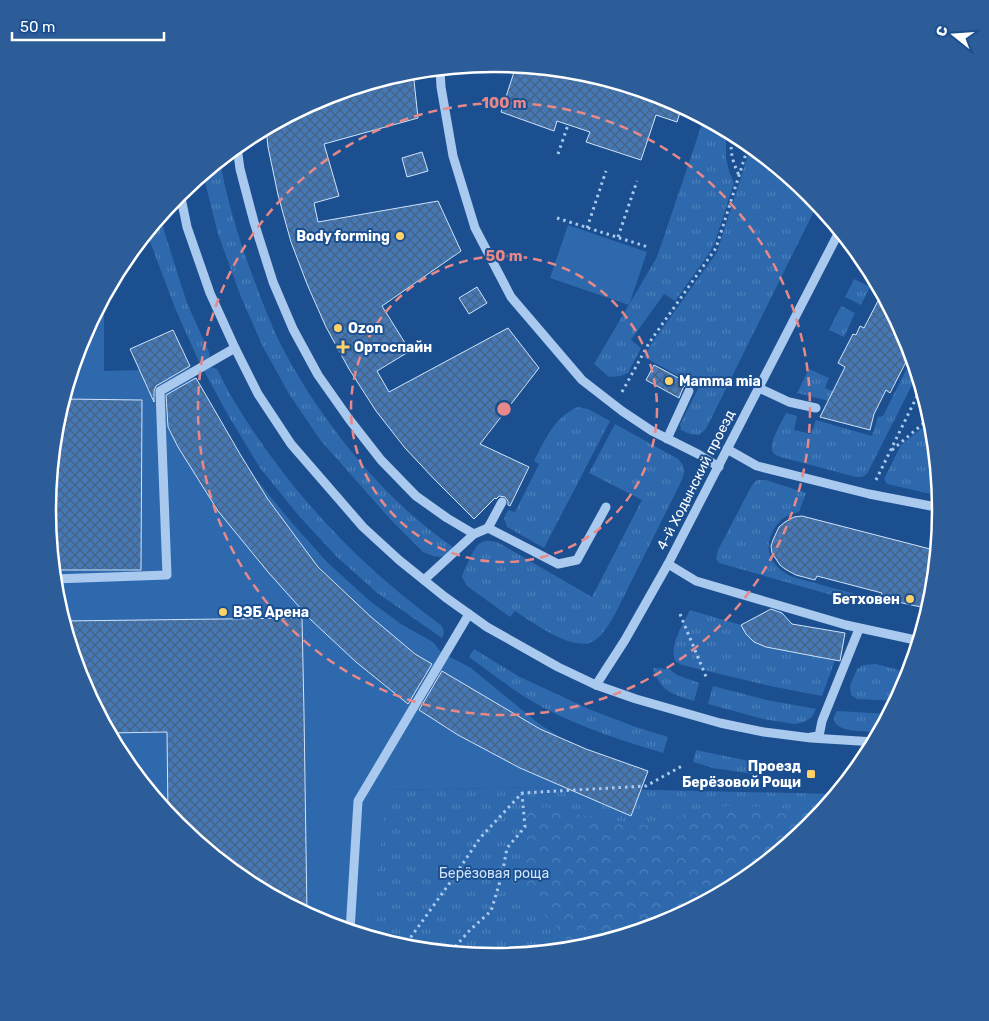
<svg xmlns="http://www.w3.org/2000/svg" width="989" height="1021" viewBox="0 0 989 1021" font-family="Rubik,sans-serif">
<style>
.grass{fill:url(#grass-tufts)}
.forest{fill:url(#forest-crowns)}
.pitch{fill:#2e69ad}
.building{fill:url(#building-cross-hatch);stroke:#cfe3fa}
.lines{fill:none;stroke-linecap:round;stroke-linejoin:round}
.path{stroke:#a9c9ee;stroke-width:3;stroke-dasharray:2.5 4;stroke-linecap:butt}
.minor{stroke:#a9c9ee;stroke-width:9}
.ring{fill:none;stroke:#e88989;stroke-width:2.5;stroke-dasharray:9 6}
.poi-dot{fill:#ffd166;stroke:#1b4f8f;stroke-width:2}
.labels{text-anchor:middle;dominant-baseline:central;stroke-width:4;stroke-linejoin:round;paint-order:stroke}
.poi-label{font-size:14px;font-weight:bold;fill:#fff;stroke:#1b4f8f;text-anchor:start}
.street-label{font-size:14px;fill:#fff;stroke:#1b4f8f}
.park-label{font-size:14px;fill:#cfe3fa;stroke:#1b4f8f}
.rim{fill:none;stroke:#fff;stroke-width:2.5}
.centre{fill:#e88989;stroke:#1b4f8f;stroke-width:2.5}
.ring-label{font-size:15px;text-anchor:middle;font-weight:bold;fill:#e88989;stroke:#1b4f8f;stroke-width:4;stroke-linejoin:round;paint-order:stroke}
</style>
<defs>
<pattern id="grass-tufts" width="24" height="20" patternUnits="userSpaceOnUse" patternTransform="scale(1.25)"><rect width="24" height="20" fill="#2e69ad"/><path d="M3 7l-1-3M5 7V3M7 7l1-3M15 17l-1-3M17 17v-4M19 17l1-3" fill="none" stroke="#4d80b9"/></pattern>
<pattern id="forest-crowns" width="20" height="18" patternUnits="userSpaceOnUse" patternTransform="scale(1.25)"><rect width="20" height="18" fill="#2e69ad"/><path d="M2 6a3 3 0 1 1 6 0M12 15a3 3 0 1 1 6 0" fill="none" stroke="#4d80b9"/></pattern>
<pattern id="building-cross-hatch" width="8" height="8" patternUnits="userSpaceOnUse" patternTransform="scale(1.25)"><rect width="8" height="8" fill="#4478b7"/><path d="M0 0l8 8M0 8l8-8" fill="none" stroke="#486282"/></pattern>
</defs>
<rect width="100%" height="100%" fill="#1b4f8f"/>
<g class="grass">
<path d="M 704,118 L 728,131 L 726,138 L 726,158 L 729,171 L 734,183 L 715,242 L 710,252 L 675,301 L 664,294 L 631,340 L 641,348 L 628,373 L 621,376 L 609,377 L 594,364 L 657,257 Z"/>
<path d="M 751,146 L 811,195 L 818,203 L 706,429 L 699,435 L 690,434 L 681,430 L 680,424 L 699,387 L 644,357 L 652,343 L 717,252 Z"/>
<path d="M 220,160 C 225,192 235,225 245,255 C 255,283 265,310 277,337 C 315,414 382,499 453,547 L 447,555 L 440,557 L 433,556 L 423,552 L 392,521 L 321,441 L 289,394 L 262,345 L 241,297 L 218,234 L 203,174 Z"/>
<path d="M 161,216 L 165,234 L 187,303 L 210,354 L 208,360 L 200,364 L 175,308 L 149,239 L 148,232 Z"/>
<path d="M 854,279 L 870,287 L 861,305 L 845,297 Z"/>
<path d="M 841,306 L 855,313 L 844,337 L 829,330 Z"/>
<path d="M 913,356 L 918,373 L 867,474 L 862,477 L 856,477 L 777,456 C 774,453 772,453 772,449 C 770,441 782,421 786,413 L 797,416 L 794,430 L 811,434 L 816,420 L 872,436 L 878,417 L 883,416 Z"/>
<path d="M 211,367 L 217,369 C 224,382 231,397 239,409 C 285,483 343,548 411,602 C 421,610 431,618 441,625 C 444,630 445,633 442,638 L 376,592 L 336,556 L 299,516 L 260,468 L 228,415 L 204,371 Z"/>
<path d="M 809,369 L 829,378 L 825,388 L 844,396 L 841,404 L 797,393 Z"/>
<path d="M 578,407 L 588,409 L 610,421 L 544,548 L 507,527 L 504,518 L 508,510 L 515,512 L 539,464 L 534,461 C 545,440 555,416 578,407 Z"/>
<path d="M 932,420 L 940,496 L 887,484 L 884,479 L 901,445 Z"/>
<path d="M 615,424 L 678,459 C 688,469 684,475 679,486 L 613,618 C 607,627 600,640 589,643 C 569,649 532,622 515,611 L 510,617 L 467,586 L 462,577 C 464,570 473,549 479,544 C 485,539 492,541 499,543 L 592,597 L 642,500 L 589,473 Z"/>
<path d="M 757,480 L 766,480 L 806,493 L 799,512 C 786,515 778,520 772,533 C 762,554 776,571 796,578 L 870,598 L 869,602 L 863,604 L 719,563 L 716,559 L 718,550 L 752,485 Z"/>
<path d="M 690,610 L 741,625 L 746,634 L 754,642 L 766,647 L 835,660 L 822,696 L 770,686 L 682,665 L 675,661 C 669,644 683,625 690,610 Z"/>
<path d="M 474,649 L 520,677 L 591,710 L 633,726 L 668,737 L 663,753 C 624,741 585,729 548,710 C 520,696 494,675 469,657 Z"/>
<path d="M 876,664 L 910,673 L 907,682 L 897,701 L 857,699 L 851,695 L 850,686 L 857,669 L 864,665 Z"/>
<path d="M 653,668 L 669,669 L 677,675 L 699,683 L 694,701 C 672,694 661,692 653,668 Z"/>
<path d="M 713,686 L 767,700 L 816,709 L 812,717 L 804,722 L 794,724 L 763,719 L 708,704 Z"/>
<path d="M 837,711 L 890,714 L 881,732 C 870,731 834,734 834,718 C 834,717 836,712 837,711 Z"/>
<path d="M 696,750 L 754,762 L 753,774 L 713,768 L 693,762 Z"/>
<path d="M 613,786 L 611,789 L 837,794 L 810,827 L 743,882 L 665,924 L 581,949 L 494,957 L 407,949 L 369,937 L 387,790 Z"/>
</g>
<path class="forest" d="M 726,806 L 749,806 L 824,811 L 810,827 L 743,882 L 665,924 L 581,949 L 564,951 L 567,941 L 554,924 L 537,908 L 517,880 L 523,858 L 526,837 L 525,814 L 545,807 L 590,817 L 659,827 L 680,815 Z"/>
<g class="pitch">
<path d="M 568,225 L 647,252 L 629,305 L 550,278 Z"/>
<path d="M 104,297 L 104,371 L 181,369 L 188,365 L 219,420 L 252,474 L 292,523 L 328,563 L 370,601 L 401,624 L 433,642 L 441,652 L 471,668 L 538,723 L 575,747 L 613,786 L 388,790 L 369,937 L 323,923 L 246,882 L 178,826 L 123,759 L 81,681 L 56,597 L 48,510 L 56,423 L 82,339 Z"/>
</g>
<g class="building">
<path d="M 516,66 L 582,72 L 666,98 L 682,106 L 677,122 L 656,115 L 641,160 L 586,142 L 590,132 L 557,121 L 554,131 L 501,112 Z"/>
<path d="M 413,71 L 418,118 L 324,144 L 339,196 L 314,203 L 318,222 L 438,201 L 461,251 L 382,306 L 410,351 L 377,371 L 389,392 L 508,328 L 539,368 L 480,444 L 529,467 L 510,506 L 508,505 L 508,501 L 505,497 L 499,496 L 496,499 L 495,498 L 474,519 L 435,480 L 405,448 L 376,411 L 349,369 L 326,327 L 307,284 L 291,242 L 278,195 L 268,147 L 266,128 L 324,97 L 408,72 Z"/>
<path d="M 422,152 L 428,171 L 407,177 L 402,158 Z"/>
<path d="M 477,287 L 487,303 L 469,314 L 459,298 Z"/>
<path d="M 882,293 L 909,344 L 906,362 L 890,393 L 886,390 L 874,414 L 870,430 L 820,417 L 845,367 L 838,363 L 853,334 L 856,335 L 860,326 L 864,328 Z"/>
<path d="M 173,330 L 190,366 L 156,386 L 154,391 L 154,402 L 130,349 Z"/>
<path d="M 654,365 L 688,383 L 683,388 L 679,398 L 646,380 Z"/>
<path d="M 196,378 L 240,454 L 267,498 L 318,567 L 370,616 L 415,654 L 432,664 L 408,704 L 356,662 L 311,620 L 268,572 L 218,511 L 178,447 L 168,427 L 166,395 Z"/>
<path d="M 63,399 L 142,400 L 141,570 L 53,570 L 48,510 L 56,423 Z"/>
<path d="M 802,516 L 938,551 L 933,598 L 930,609 L 880,598 L 882,593 L 817,576 L 815,580 L 796,575 L 785,569 L 780,565 L 772,553 L 771,546 L 773,540 L 779,527 L 785,522 L 794,517 Z"/>
<path d="M 771,609 L 782,613 L 792,624 L 845,633 L 840,661 L 766,647 L 754,642 L 746,634 L 741,625 Z"/>
<path d="M 302,618 L 304,713 L 307,915 L 246,882 L 178,826 L 168,814 L 167,732 L 109,733 L 81,681 L 63,621 Z"/>
<path d="M 442,671 L 540,729 L 586,749 L 648,771 L 631,816 L 520,768 L 458,735 L 419,710 Z"/>
</g>
<g class="lines">
<g class="path">
<path d="M 733,134 C 729,149 732,161 739,175"/>
<path d="M 558,154 L 568,125"/>
<path d="M 557,218 L 648,247"/>
<path d="M 587,228 L 606,171"/>
<path d="M 618,237 L 637,181"/>
<path d="M 622,392 L 649,343 L 716,248 L 749,144"/>
<path d="M 917,396 L 928,407"/>
<path d="M 892,450 L 931,417"/>
<path d="M 876,480 L 922,386"/>
<path d="M 680,614 L 707,679"/>
<path d="M 403,948 L 449,884 L 480,838 L 522,793 L 646,786 L 682,766"/>
<path d="M 444,953 L 453,949 L 470,930 L 491,911 L 502,875 L 507,848 L 525,827 L 522,794"/>
</g>
<g class="minor">
<path d="M 440,69 L 441,87 L 453,156 L 475,228 L 511,297 L 582,380 L 622,411 L 652,431 L 698,454 L 719,467"/>
<path d="M 237,147 L 240,169 L 254,222 L 273,282 L 293,329 L 318,375 L 349,419 L 381,460 L 416,496 L 447,518 L 474,534"/>
<path d="M 180,193 L 187,227 L 210,293 L 235,348 L 258,394 L 291,444 L 363,527 L 399,560 L 445,597 L 487,627 L 558,667 L 596,685 L 636,699 L 720,723 L 764,732 L 811,738 L 875,742"/>
<path d="M 759,388 L 789,402 L 816,408"/>
<path d="M 667,439 L 689,391"/>
<path d="M 727,449 L 757,466 L 869,494 L 941,508"/>
<path d="M 488,528 L 502,502"/>
<path d="M 668,564 L 696,581 L 846,625 L 920,641"/>
<path d="M 54,579 L 167,575 L 160,391 L 235,348"/>
<path d="M 424,580 L 474,534 L 488,528 L 558,564 L 577,560 L 606,507"/>
<path d="M 596,685 L 625,640 L 668,564 L 840,230"/>
<path d="M 811,737 L 819,736 L 822,721 L 859,629"/>
<path d="M 350,931 L 358,801 L 469,614"/>
</g>
</g>
<g class="ring">
<circle cx="504" cy="409" r="153"/>
<circle cx="504" cy="409" r="306"/>
</g>
<g class="poi-dot">
<circle cx="400" cy="236" r="5"/>
<circle cx="338" cy="328" r="5"/>
<path d="M340.5 339.5h5v5h5v5h-5v5h-5v-5h-5v-5h5z"/>
<circle cx="669" cy="381" r="5"/>
<circle cx="910" cy="599" r="5"/>
<circle cx="223" cy="612" r="5"/>
<rect x="806" y="769" width="10" height="10" rx="2.5"/>
</g>
<g class="labels">
<g class="poi-label">
<text x="390" y="236" text-anchor="end">Body forming</text>
<text x="348" y="328">Ozon</text>
<text x="354" y="347">Ортоспайн</text>
<text x="679" y="381">Mamma mia</text>
<text x="900" y="599" text-anchor="end">Бетховен</text>
<text x="233" y="612">ВЭБ Арена</text>
<text x="801" y="766" text-anchor="end">Проезд<tspan x="801" dy="16">Берёзовой Рощи</tspan></text>
</g>
<g class="street-label">
<text transform="translate(696 480) rotate(-63)">4-й Ходынский проезд</text>
</g>
<g class="park-label">
<text x="494" y="873">Берёзовая роща</text>
</g>
</g>
<path d="M0 0H989V1021H0ZM56 510a438 438 0 1 1 876 0a438 438 0 1 1-876 0Z" fill="#2d5d98" fill-rule="evenodd"/>
<path class="rim" d="M56 510a438 438 0 1 1 876 0a438 438 0 1 1-876 0Z"/>
<circle cx="504" cy="409" r="8" class="centre"/>
<g class="ring-label">
<text x="504" y="108">100 m</text>
<text x="504" y="261">50 m</text>
</g>
<g transform="translate(954 35) rotate(287)" stroke="#1b4f8f" stroke-width="4" paint-order="stroke">
<path d="M0-4L9 19L0 12L-9 19Z" fill="#ffffff"/>
<text y="-8" font-size="14" font-weight="bold" text-anchor="middle" fill="#ffffff">С</text>
</g>
<path d="M12 32v8h152v-8" fill="none" stroke="#ffffff" stroke-width="2.5"/>
<text x="20" y="32" font-size="15" fill="#ffffff" stroke="#1b4f8f" stroke-width="4" paint-order="stroke">50 m</text>
</svg>
